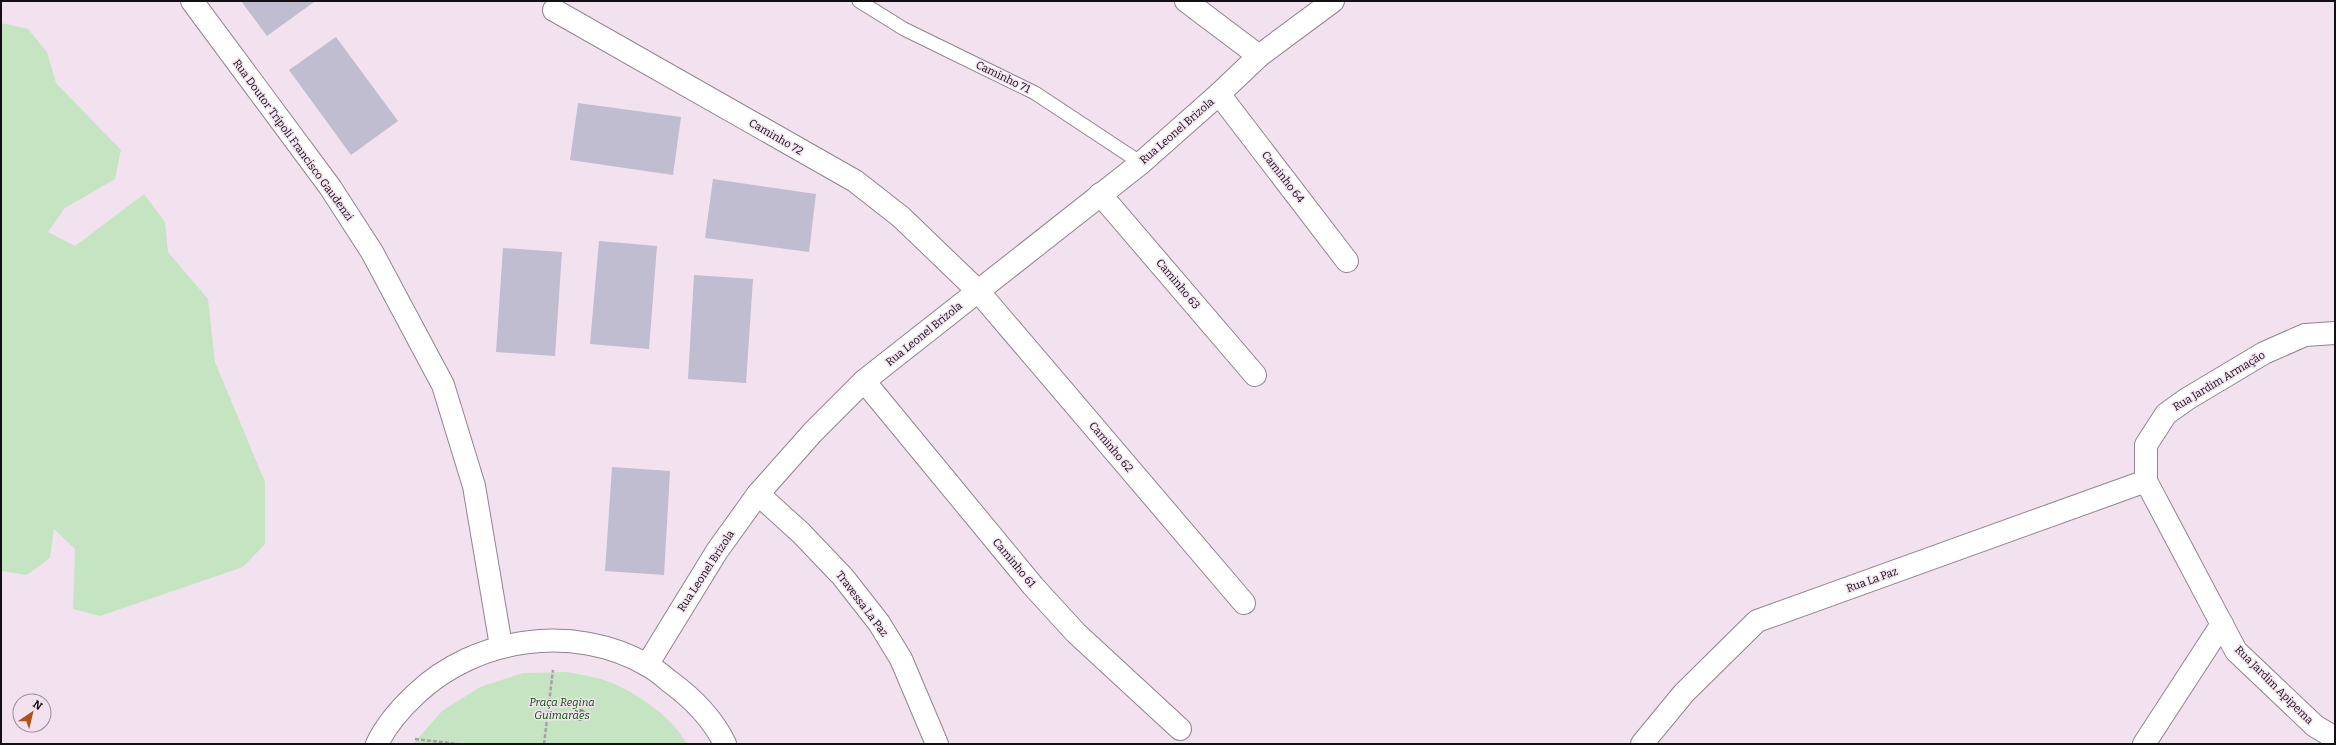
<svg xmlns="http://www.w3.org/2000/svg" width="2336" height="745" viewBox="0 0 2336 745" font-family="Bitter,serif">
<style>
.green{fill:#c5e5c2}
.building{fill:#bfbdcf}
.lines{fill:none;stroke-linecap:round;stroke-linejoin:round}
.service-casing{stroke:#91838f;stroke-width:15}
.minor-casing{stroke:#91838f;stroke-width:24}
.tertiary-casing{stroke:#91838f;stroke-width:24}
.path{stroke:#aa9ea9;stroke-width:2.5;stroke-dasharray:4 2;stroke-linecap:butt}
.service{stroke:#fff;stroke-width:13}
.minor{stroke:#fff;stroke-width:22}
.tertiary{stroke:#fff;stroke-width:22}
.tree{fill:#6d916c}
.labels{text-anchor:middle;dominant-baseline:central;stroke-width:3;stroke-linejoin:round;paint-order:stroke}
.street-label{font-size:11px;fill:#140f14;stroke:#f2e2f0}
.park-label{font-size:11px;font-style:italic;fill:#004f00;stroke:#f2e2f0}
</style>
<rect width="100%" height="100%" fill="#f2e2f0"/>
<g class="green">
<path d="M 1,23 L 28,29 L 47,52 L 56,83 L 121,150 L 115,179 L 65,208 L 48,232 L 75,246 L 144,194 L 165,222 L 168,252 L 208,299 L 215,362 L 265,482 L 265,544 L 243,567 L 100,616 L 73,609 L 75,549 L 54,529 L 50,558 L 27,575 L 1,571 Z"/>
<path d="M 567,672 C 582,675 599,677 612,683 C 640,695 672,717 687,744 L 413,744 L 442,711 L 480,687 L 523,673 Z"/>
</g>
<g class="building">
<path d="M 241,1 L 313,1 L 314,2 L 267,36 Z"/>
<path d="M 336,37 L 398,121 L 351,155 L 289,70 Z"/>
<path d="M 578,103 L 681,117 L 673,175 L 570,160 Z"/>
<path d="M 713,179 L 816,194 L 809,252 L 705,238 Z"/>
<path d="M 599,241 L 657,246 L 649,349 L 590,344 Z"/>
<path d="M 503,248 L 562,252 L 555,356 L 496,352 Z"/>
<path d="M 694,275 L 753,279 L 746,383 L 688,379 Z"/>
<path d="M 612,467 L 670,471 L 664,575 L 605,571 Z"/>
</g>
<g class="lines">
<g class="service-casing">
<path id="service" d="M 859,1 L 904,29 L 1035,93 L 1141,163"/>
</g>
<g class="minor-casing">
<g id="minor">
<path d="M 192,1 L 330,187 L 372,252 L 443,385 L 474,486 L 501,646"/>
<path d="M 1186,1 L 1259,56"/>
<path d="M 554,10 L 855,181 L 901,217 L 978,291 L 1244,603"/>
<path d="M 1219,94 L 1347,261"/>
<path d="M 1100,194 L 1255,375"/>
<path d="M 2335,333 L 2305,335 L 2264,353 L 2187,399 L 2166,414 L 2146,445 L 2146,481 L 2236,651 L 2315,726 L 2335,738"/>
<path d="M 864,381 L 1033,586 L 1076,633 L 1180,729"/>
<path d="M 758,494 L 801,533 L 843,577 L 879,623 L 901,659 L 937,744"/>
<path d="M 647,665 L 717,551 L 758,494 L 813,432 L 864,381 L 1141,163 L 1219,94 L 1259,56 L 1333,1"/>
<path d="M 1642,744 L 1684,693 L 1757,621 L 2146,481"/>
<path d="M 2144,744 L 2222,624"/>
</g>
</g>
<g class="tertiary-casing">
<path id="tertiary" d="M 377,744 C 386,725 401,708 416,694 C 476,637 574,623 647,665 C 655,669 662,675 669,681 C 691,697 713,719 725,744"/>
</g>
<g class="path">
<path d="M 415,739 L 458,744"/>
<path d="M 544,744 L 553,670"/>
</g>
<use href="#service" class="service"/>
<use href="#minor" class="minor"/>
<use href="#tertiary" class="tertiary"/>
</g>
<circle class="tree" cx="580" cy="715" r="6"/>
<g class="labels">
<g class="street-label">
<text transform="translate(1003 77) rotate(26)">Caminho 71</text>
<text transform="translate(1177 131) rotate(-41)">Rua Leonel Brizola</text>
<text transform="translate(776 137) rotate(30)">Caminho 72</text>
<text transform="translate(293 140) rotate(54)">Rua Doutor Trípoli Francisco Gaudenzi</text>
<text transform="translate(1283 177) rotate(52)">Caminho 64</text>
<text transform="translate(1178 284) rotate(50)">Caminho 63</text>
<text transform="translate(924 334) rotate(-39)">Rua Leonel Brizola</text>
<text transform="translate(2219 381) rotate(-31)">Rua Jardim Armação</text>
<text transform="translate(1111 447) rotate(50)">Caminho 62</text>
<text transform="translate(1014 563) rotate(50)">Caminho 61</text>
<text transform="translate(706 571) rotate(-57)">Rua Leonel Brizola</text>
<text transform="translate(1872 580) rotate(-20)">Rua La Paz</text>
<text transform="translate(862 604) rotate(53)">Travessa La Paz</text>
<text transform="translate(2274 685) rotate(45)">Rua Jardim Apipema</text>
</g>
<g class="park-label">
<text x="562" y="702">Praça Regina<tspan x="562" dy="13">Guimarães</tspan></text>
</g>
</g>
<rect width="2336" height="745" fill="none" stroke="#140f14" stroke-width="4"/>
<g transform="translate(32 713) rotate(35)"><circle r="19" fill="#f2e2f0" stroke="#998e98"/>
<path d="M0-3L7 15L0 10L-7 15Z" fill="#b45119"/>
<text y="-6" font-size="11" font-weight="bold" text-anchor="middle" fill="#140f14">N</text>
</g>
</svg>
